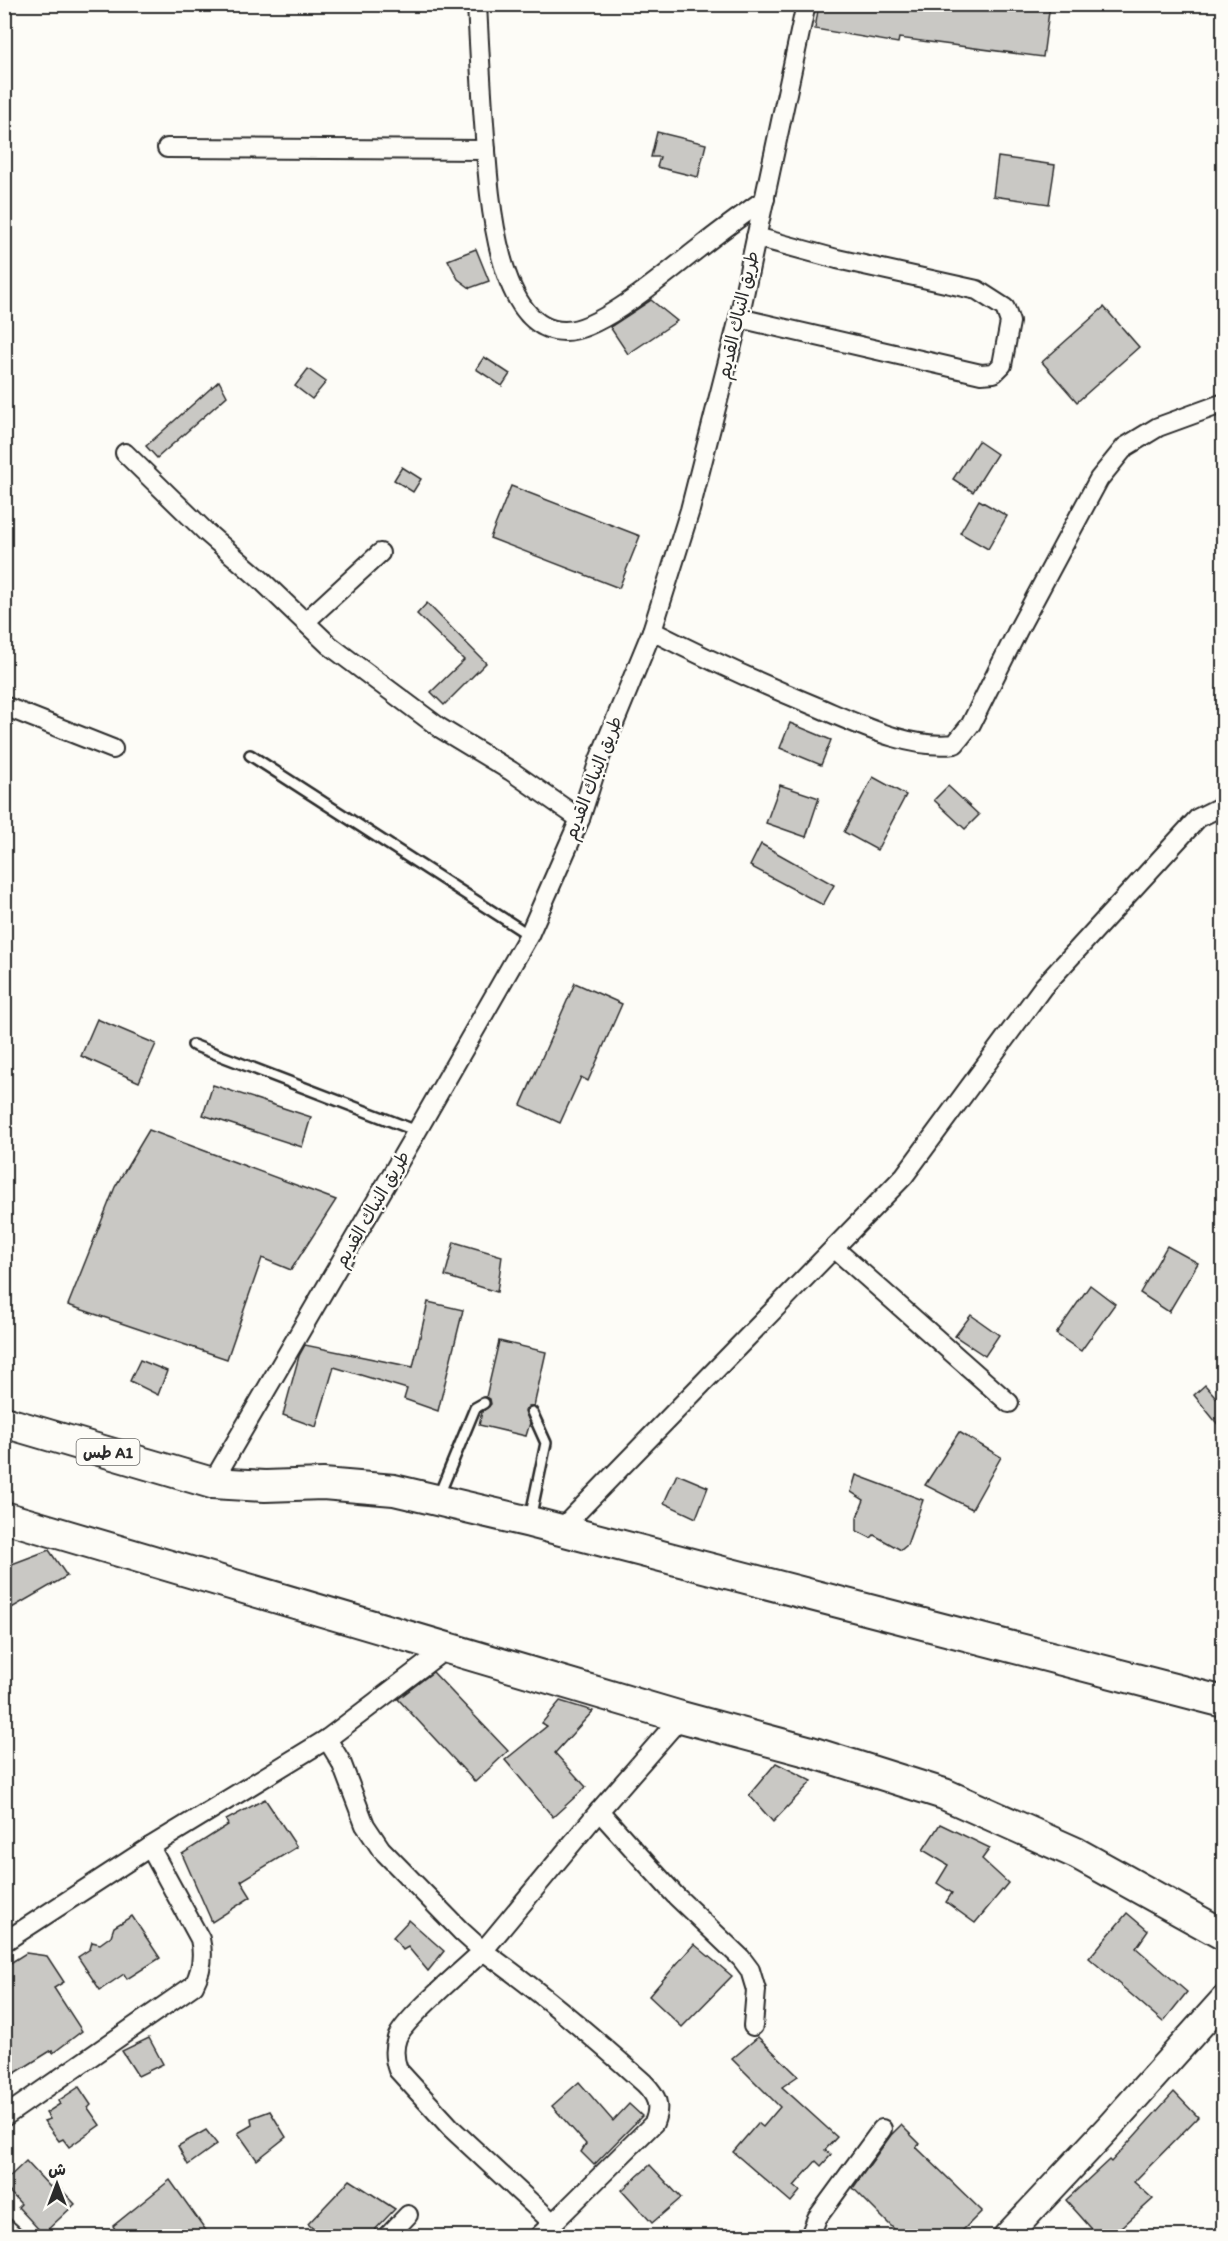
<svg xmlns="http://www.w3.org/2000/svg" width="1228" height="2241" viewBox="0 0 1228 2241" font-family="Itim,'Playpen Sans Arabic',sans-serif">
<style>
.building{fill:#c9c8c4;stroke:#2b2b2b;stroke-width:1.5}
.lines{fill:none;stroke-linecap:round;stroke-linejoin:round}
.service-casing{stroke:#2b2b2b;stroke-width:14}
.minor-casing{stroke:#2b2b2b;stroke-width:22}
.secondary-casing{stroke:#2b2b2b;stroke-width:30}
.trunk-casing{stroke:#2b2b2b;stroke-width:34}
.service{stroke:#fdfcf7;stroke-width:9}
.minor{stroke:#fdfcf7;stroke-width:18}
.secondary{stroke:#fdfcf7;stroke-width:26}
.trunk{stroke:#fdfcf7;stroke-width:30}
.labels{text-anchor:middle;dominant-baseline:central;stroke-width:5;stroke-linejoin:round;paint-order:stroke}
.shield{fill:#fdfcf7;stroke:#6a6a68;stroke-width:1.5}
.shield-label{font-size:16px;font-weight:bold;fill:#2b2b2b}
.street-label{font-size:18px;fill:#2b2b2b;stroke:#fdfcf7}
</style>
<rect width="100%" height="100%" fill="#fdfcf7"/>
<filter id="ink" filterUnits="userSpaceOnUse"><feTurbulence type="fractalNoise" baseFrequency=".0167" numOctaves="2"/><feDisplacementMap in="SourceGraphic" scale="12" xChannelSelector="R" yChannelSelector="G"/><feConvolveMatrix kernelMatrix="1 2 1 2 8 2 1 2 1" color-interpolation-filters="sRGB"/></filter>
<g filter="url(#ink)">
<g class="building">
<path d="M 819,4 L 1050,4 L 1043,57 L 899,38 L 898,43 L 815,29 Z"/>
<path d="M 657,132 L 706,144 L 698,177 L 657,167 L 660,157 L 651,157 Z"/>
<path d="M 998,157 L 1055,165 L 1049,204 L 993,196 Z"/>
<path d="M 476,249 L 489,281 L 470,288 L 458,279 L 448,260 Z"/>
<path d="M 651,300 L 677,321 L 628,354 L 610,327 Z"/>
<path d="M 1104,307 L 1139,347 L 1077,402 L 1042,362 Z"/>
<path d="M 484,357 L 510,374 L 502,386 L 476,369 Z"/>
<path d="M 308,369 L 326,382 L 312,399 L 295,386 Z"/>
<path d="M 219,381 L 227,396 L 157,458 L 146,446 Z"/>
<path d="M 978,441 L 997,454 L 973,492 L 953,479 Z"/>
<path d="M 402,467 L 421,479 L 413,492 L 394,480 Z"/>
<path d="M 511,486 L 640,536 L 619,588 L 490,538 Z"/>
<path d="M 979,500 L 1007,516 L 988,549 L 960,533 Z"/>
<path d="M 427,603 L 486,663 L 444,705 L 431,692 L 464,660 L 417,614 Z"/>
<path d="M 790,723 L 831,740 L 821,765 L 780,748 Z"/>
<path d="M 873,777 L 906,795 L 877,850 L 844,832 Z"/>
<path d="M 780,785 L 819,798 L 806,837 L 766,823 Z"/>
<path d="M 948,786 L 979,815 L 965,829 L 934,800 Z"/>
<path d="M 761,844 L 834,885 L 823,905 L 750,866 Z"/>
<path d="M 575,983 L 622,1004 L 588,1081 L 581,1077 L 560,1123 L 521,1105 Z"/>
<path d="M 97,1019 L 156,1044 L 139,1082 L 81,1056 Z"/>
<path d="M 213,1085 L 311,1117 L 302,1147 L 203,1115 Z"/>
<path d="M 149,1130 L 336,1200 L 291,1270 L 262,1258 L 227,1359 L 68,1305 L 115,1187 Z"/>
<path d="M 454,1242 L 502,1256 L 497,1292 L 445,1276 Z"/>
<path d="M 1167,1246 L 1198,1263 L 1169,1312 L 1140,1293 Z"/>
<path d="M 1090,1285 L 1115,1304 L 1081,1351 L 1056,1334 Z"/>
<path d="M 428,1302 L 463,1310 L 438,1411 L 404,1399 L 407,1389 L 334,1367 L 316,1427 L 283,1415 L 299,1356 L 305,1345 L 413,1367 Z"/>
<path d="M 971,1315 L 999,1335 L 985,1356 L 955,1336 Z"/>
<path d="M 499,1341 L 546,1352 L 534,1406 L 529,1406 L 525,1411 L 530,1423 L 526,1436 L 479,1425 L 482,1412 L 491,1404 L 490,1399 L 486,1397 Z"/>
<path d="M 140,1360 L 167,1371 L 158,1395 L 130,1381 Z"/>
<path d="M 1205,1385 L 1224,1406 L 1224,1432 L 1194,1395 Z"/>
<path d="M 959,1432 L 1001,1457 L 972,1509 L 925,1485 Z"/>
<path d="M 677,1474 L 708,1487 L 696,1518 L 664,1503 Z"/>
<path d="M 856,1475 L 923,1500 L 907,1545 L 901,1550 L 874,1535 L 871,1538 L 857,1531 L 857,1517 L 864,1500 L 851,1492 Z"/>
<path d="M 49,1550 L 67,1576 L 10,1609 L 4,1598 L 4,1567 Z"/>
<path d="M 433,1672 L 508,1751 L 475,1782 L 398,1699 Z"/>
<path d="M 560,1701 L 593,1711 L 555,1753 L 586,1787 L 553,1817 L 505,1760 L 547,1726 L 542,1723 Z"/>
<path d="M 776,1763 L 812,1781 L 773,1822 L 749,1795 Z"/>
<path d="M 265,1799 L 297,1847 L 241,1881 L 251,1897 L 212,1922 L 182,1854 L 228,1825 L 226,1820 Z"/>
<path d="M 940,1824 L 990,1848 L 982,1859 L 1008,1883 L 975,1923 L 946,1902 L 952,1893 L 937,1883 L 948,1865 L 923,1850 Z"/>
<path d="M 1127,1913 L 1148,1931 L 1136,1948 L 1187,1992 L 1163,2022 L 1089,1958 Z"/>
<path d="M 132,1916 L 160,1958 L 127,1979 L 124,1974 L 100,1990 L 78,1957 L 90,1949 L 92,1942 L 100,1944 L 111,1936 L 114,1927 Z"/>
<path d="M 409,1920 L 444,1951 L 428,1971 L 408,1947 L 403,1950 L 393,1937 Z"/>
<path d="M 694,1944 L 732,1976 L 682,2027 L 649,1996 Z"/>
<path d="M 26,1953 L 47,1956 L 64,1982 L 54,1988 L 82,2031 L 53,2053 L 52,2050 L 12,2075 L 4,2070 L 4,1967 Z"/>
<path d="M 758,2037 L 798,2076 L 782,2087 L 837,2137 L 825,2150 L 831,2155 L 821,2166 L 816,2161 L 794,2186 L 800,2191 L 791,2202 L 733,2152 L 758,2123 L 763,2127 L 780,2107 L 732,2059 Z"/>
<path d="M 149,2038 L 163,2064 L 138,2076 L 122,2051 Z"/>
<path d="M 579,2082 L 613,2121 L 629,2104 L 642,2116 L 594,2165 L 581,2152 L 586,2144 L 552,2106 Z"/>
<path d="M 79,2087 L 91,2105 L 88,2108 L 100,2125 L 69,2147 L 63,2139 L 59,2141 L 44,2121 L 50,2119 L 46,2113 L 60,2104 L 58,2101 Z"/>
<path d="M 1174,2092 L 1198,2117 L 1134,2182 L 1153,2199 L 1112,2236 L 1098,2236 L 1066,2200 L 1109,2160 L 1111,2162 Z"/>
<path d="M 270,2111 L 286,2137 L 257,2160 L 238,2133 L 252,2125 L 251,2118 Z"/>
<path d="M 901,2125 L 920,2144 L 916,2147 L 982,2211 L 957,2236 L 901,2236 L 853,2188 L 891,2135 Z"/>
<path d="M 206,2130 L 217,2144 L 188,2165 L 178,2146 Z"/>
<path d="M 26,2161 L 50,2187 L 55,2183 L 75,2204 L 43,2234 L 18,2207 L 21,2204 L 4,2186 L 4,2182 Z"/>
<path d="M 650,2165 L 681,2198 L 652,2223 L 622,2190 Z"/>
<path d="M 170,2180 L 210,2236 L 119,2236 L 113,2226 Z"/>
<path d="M 350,2180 L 395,2209 L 369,2236 L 321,2236 L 308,2224 Z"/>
</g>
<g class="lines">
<g class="service-casing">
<g id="service">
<path d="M 250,755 L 529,935"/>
<path d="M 193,1045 L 417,1131"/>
<path d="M 439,1495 L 475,1408 L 484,1403"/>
<path d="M 530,1519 L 546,1443 L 532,1412"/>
</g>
</g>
<g class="minor-casing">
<g id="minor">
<path d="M 477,4 C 479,44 481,83 484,123 C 488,173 492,332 565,331 C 602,331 672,268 703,245 C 723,229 744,214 765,199"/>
<path d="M 167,148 L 486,150"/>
<path d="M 739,318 L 981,374 L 994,373 L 1002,365 L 1010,322 L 1005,308 L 977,290 L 837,259 L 756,237"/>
<path d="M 125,453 L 206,532 L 260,579 L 329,645 L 440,728 L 511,771 L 580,819"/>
<path d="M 305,622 L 380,553"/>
<path d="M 652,631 C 705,658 759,683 815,706 C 856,723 909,750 955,744 L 971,724 L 1018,630 L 1099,479 L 1125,447 L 1158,427 L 1224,403"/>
<path d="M 4,706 L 113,749"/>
<path d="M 834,1248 L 1009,1403"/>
<path d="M 212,1483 L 417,1131 L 529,935 L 580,819 L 599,760 L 652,631 L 690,510 L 739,318 L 806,4"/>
<path d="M 560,1530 L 904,1176 L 1043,987 L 1198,818 L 1224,805"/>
<path d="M 327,1739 L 341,1762 L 365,1825 L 381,1849 L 461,1931 L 483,1951 C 465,1968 404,2019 397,2038 C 393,2049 394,2059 398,2070 L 452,2129 L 553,2223 L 654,2123 C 661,2105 657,2096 644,2083 C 592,2036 540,1991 483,1951 L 599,1811 L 681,1717"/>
<path d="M 599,1811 L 675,1895 L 741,1958 L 750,1970 L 756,1990 L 753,2026"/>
<path d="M 4,1942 L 150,1847 L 327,1739 L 447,1648"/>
<path d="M 4,2117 L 194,1985 C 202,1970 204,1956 200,1939 L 150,1847"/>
<path d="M 4,2227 L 14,2236"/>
<path d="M 388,2236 L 408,2215"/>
<path d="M 539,2236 L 553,2223"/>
<path d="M 814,2236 L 812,2231 L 817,2218 L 882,2129"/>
</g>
</g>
<g class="secondary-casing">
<path id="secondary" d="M 1007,2236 L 1109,2127 L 1224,1999"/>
</g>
<g class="trunk-casing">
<g id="trunk">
<path d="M 4,1422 L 212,1483 L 265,1486 L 323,1484 L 394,1490 L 530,1522 L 1224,1702"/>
<path d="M 4,1517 L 681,1717 L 811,1752 L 944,1794 L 1076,1853 L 1224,1935"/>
</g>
</g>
<use href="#service" class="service"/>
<use href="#minor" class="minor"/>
<use href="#secondary" class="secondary"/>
<use href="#trunk" class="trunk"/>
</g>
</g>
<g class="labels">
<rect class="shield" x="76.5" y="1439" width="63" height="26" rx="4.5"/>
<g class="shield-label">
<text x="108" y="1452">طس A1</text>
</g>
<g class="street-label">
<text transform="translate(738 315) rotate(-77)">طريق النباك القديم</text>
<text transform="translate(593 778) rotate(-69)">طريق النباك القديم</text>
<text transform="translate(372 1209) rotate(-60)">طريق النباك القديم</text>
</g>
</g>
<rect width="1228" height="2241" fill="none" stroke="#fdfcf7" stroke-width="24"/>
<rect x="12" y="12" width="1204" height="2217" fill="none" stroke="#2b2b2b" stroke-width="2" filter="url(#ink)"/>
<g transform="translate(57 2184)" stroke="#fdfcf7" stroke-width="4.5" paint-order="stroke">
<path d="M0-4.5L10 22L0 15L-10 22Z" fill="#2b2b2b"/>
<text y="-9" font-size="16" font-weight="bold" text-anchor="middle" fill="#2b2b2b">ش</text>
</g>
</svg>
